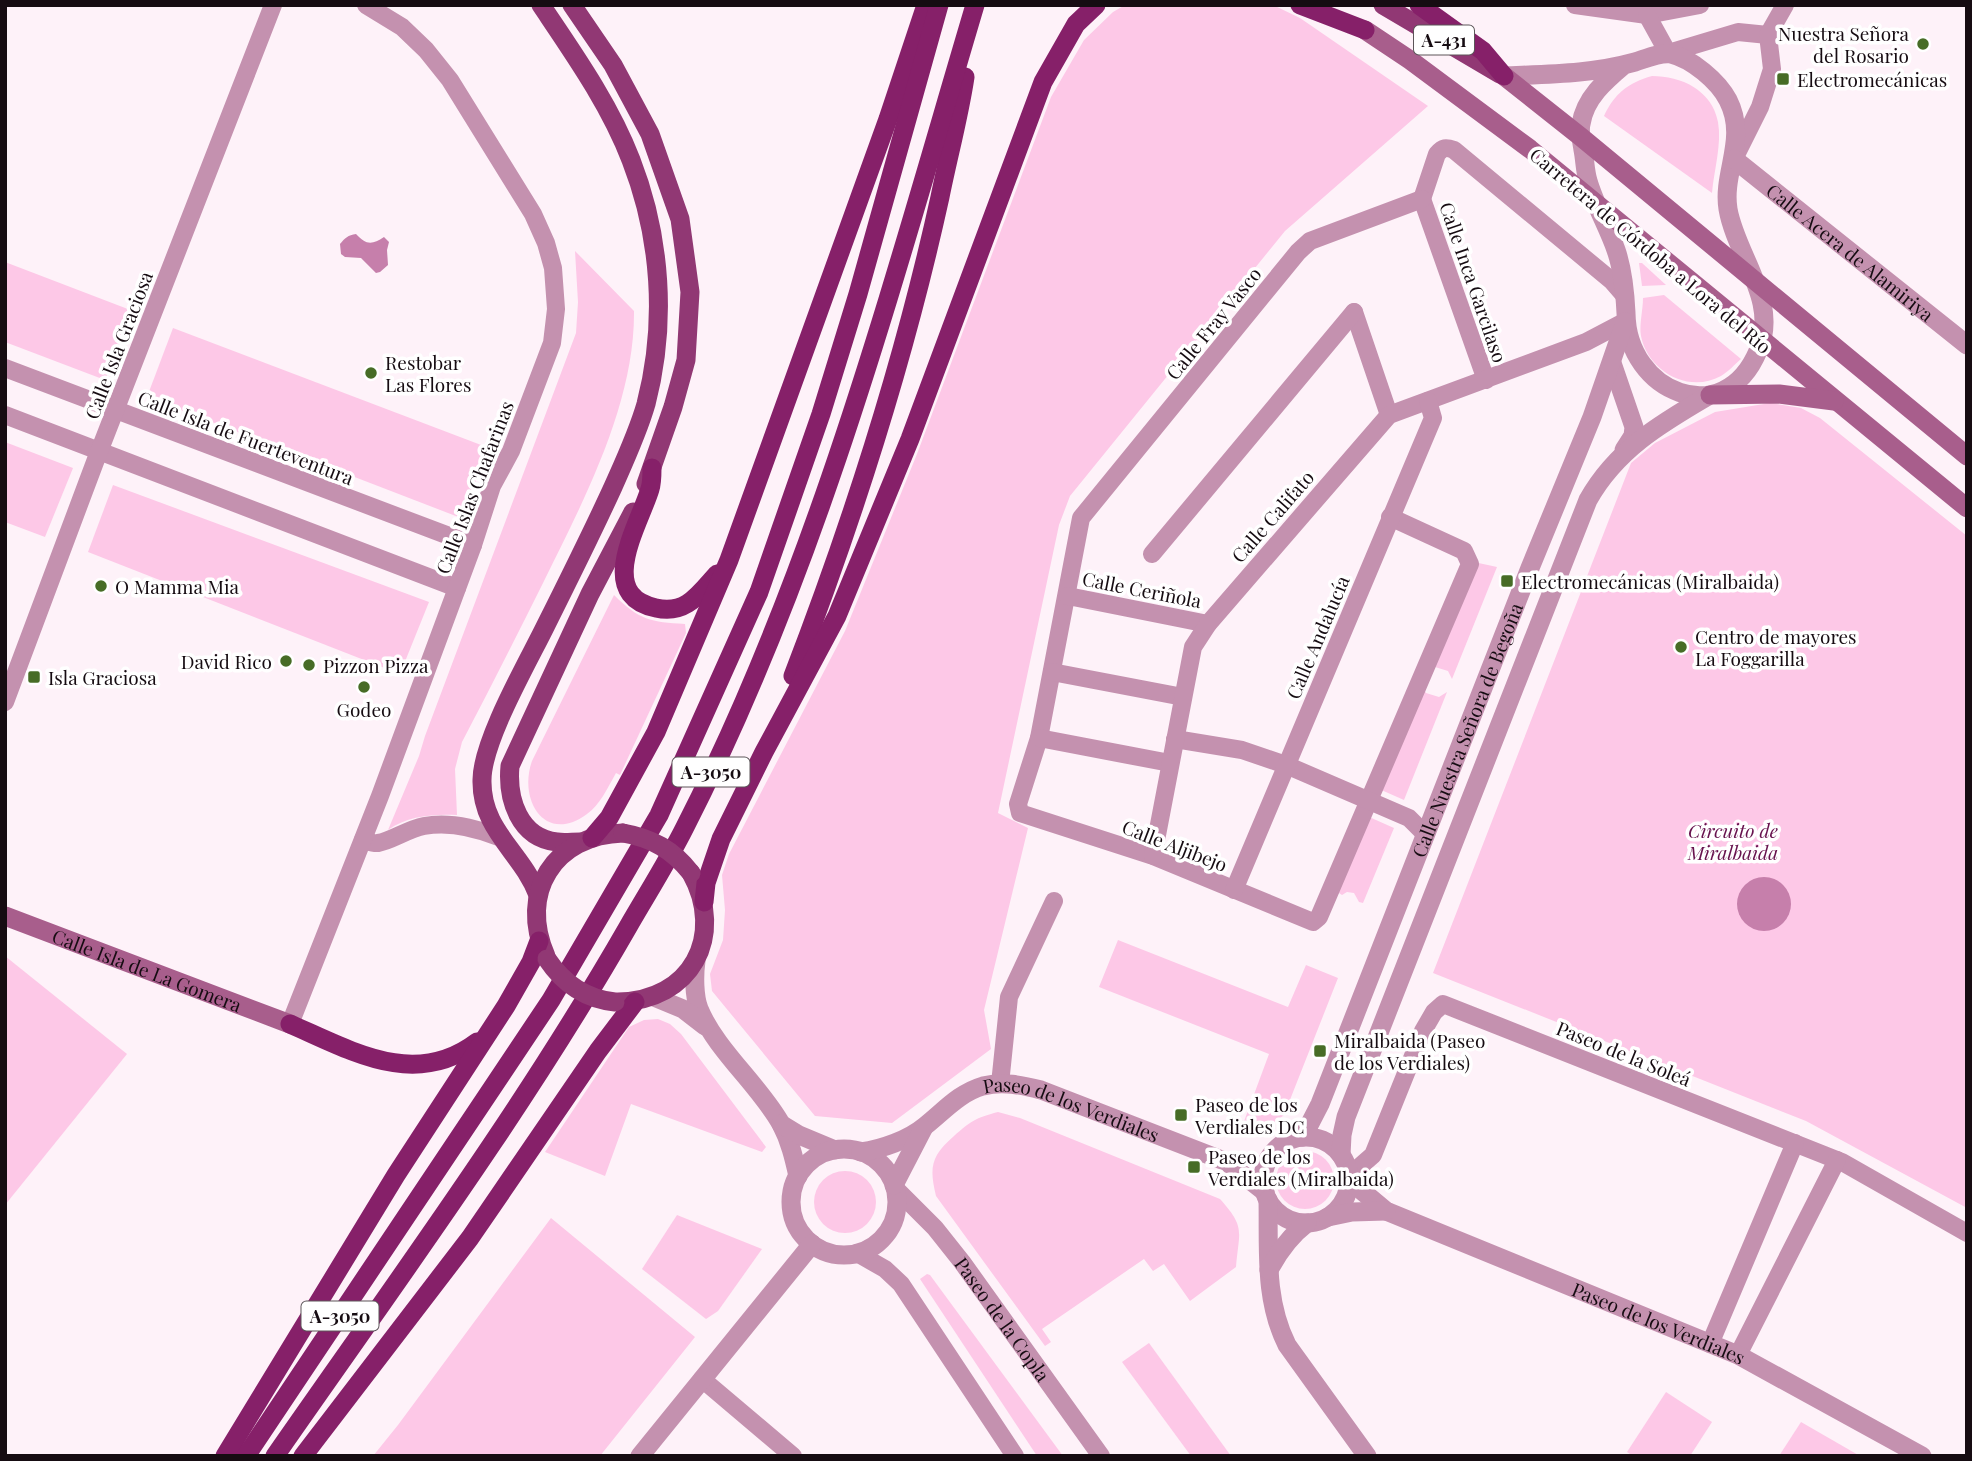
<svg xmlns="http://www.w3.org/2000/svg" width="1972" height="1461" viewBox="0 0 1972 1461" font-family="'Playfair Display',serif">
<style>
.green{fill:#fdc8e7}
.water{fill:#c67fab}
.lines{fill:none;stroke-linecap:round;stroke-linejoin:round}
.minor{stroke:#c491af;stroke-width:18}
.tertiary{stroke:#c491af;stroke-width:19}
.secondary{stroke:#a85e8c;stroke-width:19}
.primary{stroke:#913874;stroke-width:19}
.trunk{stroke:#862069;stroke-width:19}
.primary-bridge{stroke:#913874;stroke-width:19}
.poi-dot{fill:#476c26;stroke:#fff;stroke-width:2.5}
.labels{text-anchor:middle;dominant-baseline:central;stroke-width:7;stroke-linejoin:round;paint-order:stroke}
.shield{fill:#fff;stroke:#5c5559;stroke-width:2}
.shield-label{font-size:18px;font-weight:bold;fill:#160c12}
.poi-label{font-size:19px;fill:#160c12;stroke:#fff;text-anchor:start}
.street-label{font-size:19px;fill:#160c12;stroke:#fff}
.park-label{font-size:19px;font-style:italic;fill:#67124e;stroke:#fff}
</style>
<rect width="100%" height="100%" fill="#fef2f9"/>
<g class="green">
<path d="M 1125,5 L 1273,5 L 1300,18 L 1428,106 L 1285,231 L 1070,496 L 1059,525 L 998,813 L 1028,828 L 984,1010 L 991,1049 L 892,1123 L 815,1116 L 712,991 L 710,974 L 723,940 L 725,910 L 722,875 L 729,854 L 845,631 L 917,454 L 1051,97 L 1084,40 L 1113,12 Z"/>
<path d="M 1652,76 C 1681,76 1712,90 1718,122 C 1722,144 1714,170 1712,193 L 1604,116 C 1615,93 1628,83 1652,76 Z"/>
<path d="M 575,251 L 634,311 C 635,403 584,500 544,581 C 517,635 490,689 462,742 L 455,769 L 457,815 C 432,814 408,816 388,830 L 419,756 L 425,736 L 576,333 L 578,302 Z"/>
<path d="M 5,262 L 133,311 L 105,380 L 5,342 Z"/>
<path d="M 1639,263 L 1642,263 L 1666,285 L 1642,286 Z"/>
<path d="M 1664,295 L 1741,359 C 1735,364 1728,372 1721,376 C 1688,394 1648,371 1641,336 C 1639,325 1643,310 1643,298 Z"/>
<path d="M 173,328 L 489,448 L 461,518 L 147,397 Z"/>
<path d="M 1770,403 L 1801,408 L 1820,418 L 1967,536 L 1967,1208 L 1806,1121 L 1433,973 L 1631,463 L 1655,443 L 1715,412 Z"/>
<path d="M 5,442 L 73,468 L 45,537 L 5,522 Z"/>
<path d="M 113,485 L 429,602 L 400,674 L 88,552 Z"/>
<path d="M 1474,562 L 1497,567 L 1452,679 L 1448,671 L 1435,667 Z"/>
<path d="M 614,595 C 639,620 651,622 685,624 L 686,633 L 620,775 L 616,773 C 608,787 600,805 587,814 C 545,845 518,800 532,761 Z"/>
<path d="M 1421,685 L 1426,693 L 1439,697 L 1447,692 L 1404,800 L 1379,789 Z"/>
<path d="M 1367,816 L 1394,828 L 1363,903 L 1359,902 L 1354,893 L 1347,892 L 1342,895 L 1336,891 Z"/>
<path d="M 1118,940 L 1288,1007 L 1306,965 L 1338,978 L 1284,1115 L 1272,1125 L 1259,1130 L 1243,1124 L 1269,1054 L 1099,987 Z"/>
<path d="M 5,956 L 127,1054 L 5,1205 Z"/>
<path d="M 658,1019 L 670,1024 L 681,1034 L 766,1147 L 762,1152 L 631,1104 L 605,1176 L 545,1152 L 629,1027 L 644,1020 Z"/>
<path d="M 998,1112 L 1020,1118 L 1220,1199 C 1246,1228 1239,1230 1236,1267 L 1190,1301 L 1164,1264 L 1153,1271 L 1144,1259 L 1042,1329 L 1051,1342 L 1045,1346 L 936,1196 C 929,1167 931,1156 954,1136 C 971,1121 975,1118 998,1112 Z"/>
<circle cx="1305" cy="1180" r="29"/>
<circle cx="845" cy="1202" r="31"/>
<path d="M 677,1215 L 762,1249 L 718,1311 L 706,1319 L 642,1269 Z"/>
<path d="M 551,1218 L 695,1337 L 600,1456 L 373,1456 L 398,1425 Z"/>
<path d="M 927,1274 L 930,1275 L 1063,1456 L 1037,1456 L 920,1279 Z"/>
<path d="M 1149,1343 L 1231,1456 L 1191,1456 L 1122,1362 Z"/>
<path d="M 1666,1392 L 1712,1422 L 1690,1456 L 1633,1456 L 1627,1452 Z"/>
<path d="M 1801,1422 L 1860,1456 L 1779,1456 Z"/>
</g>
<g class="water">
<path d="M 356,234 C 366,245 372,245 384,237 L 389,242 L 387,250 L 388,265 L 380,272 L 376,273 L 361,258 L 345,257 L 341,254 L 340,244 C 345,238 348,235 356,234 Z"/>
<circle cx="1764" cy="904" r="27"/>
</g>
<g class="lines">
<g class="minor">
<path d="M 1575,5 L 1647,15 L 1700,5"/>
<path d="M 1647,15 L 1668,53 L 1738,32 L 1768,35"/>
<path d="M 1735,157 L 1760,107 L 1772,69 L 1768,35 L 1785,5"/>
<path d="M 1422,199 L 1437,154 C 1443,147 1446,147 1454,150 L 1612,281 L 1625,296"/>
<path d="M 1422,199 L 1486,380"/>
<path d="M 1354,312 L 1389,415"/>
<path d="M 5,368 L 473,545"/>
<path d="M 5,415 L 457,588"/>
<path d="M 1390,517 L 1464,551 L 1470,564 L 1319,917 L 1313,922 L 1153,856 L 1020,813 L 1018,804 L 1039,738 L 1081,518 L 1298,252 L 1310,241 L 1422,199"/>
<path d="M 1152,554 L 1354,312"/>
<path d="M 1068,596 L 1208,624"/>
<path d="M 1052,672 L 1183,697"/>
<path d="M 5,702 L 95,462 L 273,5"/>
<path d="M 1039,738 L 1170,763"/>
<path d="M 1175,739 L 1242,750 L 1286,765 L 1409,818 L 1425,834"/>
<path d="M 363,840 C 367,841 374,844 378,843 C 391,841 408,829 424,826 C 450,821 476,828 499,837"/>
<path d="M 1153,856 L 1193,647 L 1208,624 L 1389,415 L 1586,342 L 1626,321"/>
<path d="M 1234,890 L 1433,418 L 1428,401"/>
<path d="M 290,1024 L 380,796 L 473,545 L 492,486 L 511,451 L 552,343 L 556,309 L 553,268 L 546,243 L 533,214 L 450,80 L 426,50 L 402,27 L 366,5"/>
<path d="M 1000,1084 L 1009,997 L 1054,901"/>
<path d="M 1349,1176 L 1373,1155 L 1423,1031 L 1434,1012 L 1443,1004 L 1842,1162 L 1967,1233"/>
<path id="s1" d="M 895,1188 L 935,1228 L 962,1262 L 1101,1456"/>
<path d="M 857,1253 L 885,1269 L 901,1284 L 1015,1456"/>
<path d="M 1710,1344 L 1795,1143"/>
<path d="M 1738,1355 L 1837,1160"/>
<path d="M 702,1379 L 793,1456"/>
</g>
<g class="tertiary">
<path d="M 1504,76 C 1549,74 1592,74 1635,62 C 1645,59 1661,52 1671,54 C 1692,59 1718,81 1728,100 C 1748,139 1722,172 1728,209 C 1736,256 1780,301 1758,351 C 1724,432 1627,393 1626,313 C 1625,292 1623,270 1616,250 C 1608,227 1595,205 1588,181 C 1585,171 1585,160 1583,150 C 1582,142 1579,132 1581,124 C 1585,98 1605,81 1624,65"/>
<path id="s2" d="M 1734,159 L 1967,345"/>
<path d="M 1612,363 L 1634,427 L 1633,436 L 1624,450"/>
<path d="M 696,961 C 694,975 694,996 699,1009 C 716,1050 760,1086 781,1124 C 790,1141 794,1158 798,1176"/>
<path d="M 654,997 L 683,1009 L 705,1026"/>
<path d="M 781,1124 L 799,1135 L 835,1150"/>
<path id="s3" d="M 1303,1137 L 1320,1104 L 1530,568 L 1592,417 L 1625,322"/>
<circle cx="1306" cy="1180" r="43"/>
<circle cx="844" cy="1202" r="53"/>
<path id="s4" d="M 861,1152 C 882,1149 908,1140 925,1126 C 944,1111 959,1093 983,1086 C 1002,1081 1022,1085 1041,1090 L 1227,1162 L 1265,1192"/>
<path d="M 1341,1155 L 1342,1135 L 1346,1117 L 1588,500 C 1616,450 1660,424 1708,396"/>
<path id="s5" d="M 1349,1180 L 1386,1211 L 1738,1355 L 1922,1456"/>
<path d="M 894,1185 L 923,1129"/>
<path d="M 1268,1200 C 1269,1250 1264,1299 1287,1345 L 1367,1456"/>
<path d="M 1328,1217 L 1352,1212 L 1386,1211"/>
<path d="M 1269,1270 C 1279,1251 1290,1236 1307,1223"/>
<path d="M 640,1456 L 812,1244"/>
</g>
<g class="secondary">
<path d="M 1365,30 L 1410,60 L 1530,149 L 1967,508"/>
<path d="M 1504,76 L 1581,137 L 1967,456"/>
<path d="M 1710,395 L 1779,394 L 1834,401"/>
<path id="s6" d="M 5,916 L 290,1024"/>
</g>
<g class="primary">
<path d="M 572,5 L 613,65 L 650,134 L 680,219 L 690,292 L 686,360 L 673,407 L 646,484"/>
<path d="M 1383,5 L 1500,74"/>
<path d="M 580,842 C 572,842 564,843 557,842 C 519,838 507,799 510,766 L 590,594 L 633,512"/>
<path d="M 538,895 C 522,852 481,831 482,780 C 482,741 528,662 546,625 C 569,579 592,533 613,487 C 625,460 638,432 646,404 C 667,323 661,237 631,160 C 610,105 574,54 541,5"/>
<path d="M 546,956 C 518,893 554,835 623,833"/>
<path d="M 618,1002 C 691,1001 726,936 691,873"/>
</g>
<g class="trunk">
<path d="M 1300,5 L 1365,30"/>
<path d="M 1419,5 L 1483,51 L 1504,76"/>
<path d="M 652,468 C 652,475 652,483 650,489 C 640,523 594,595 656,608 C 686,615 699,594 717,574"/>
<path d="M 793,676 C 853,520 904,361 940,197 C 948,157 959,117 965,77"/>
<path d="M 592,838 L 609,818 L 656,732 L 729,560 L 888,119 L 926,5"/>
<path d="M 704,902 L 706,883 L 721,839 L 764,752 L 837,616 L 910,439 L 1043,82 L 1076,24 L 1096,5"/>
<path d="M 290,1024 C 352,1051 415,1089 477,1042"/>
<path d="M 225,1456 L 396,1175 L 506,1006 L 531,962 L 539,941"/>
<path d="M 246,1456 L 551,1000 L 659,815 L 759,592 L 821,414 L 858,294 L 939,5"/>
<path d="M 275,1456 C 396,1282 523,1110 628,927 C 647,894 668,861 685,827 C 818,567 892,284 975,5"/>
<path d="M 303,1456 L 470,1238 L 598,1051 L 635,1002"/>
</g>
<g class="primary-bridge">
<path d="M 623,833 C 652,838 673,850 691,873"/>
<path d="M 547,959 C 563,983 586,999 615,1002"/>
</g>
</g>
<g class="poi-dot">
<circle cx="1923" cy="44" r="7"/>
<rect x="1776" y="72" width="14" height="14" rx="3.5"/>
<circle cx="371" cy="373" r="7"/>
<rect x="1500" y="574" width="14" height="14" rx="3.5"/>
<circle cx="101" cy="586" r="7"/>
<circle cx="1681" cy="647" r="7"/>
<circle cx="286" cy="661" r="7"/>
<circle cx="309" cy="665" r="7"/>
<rect x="27" y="670" width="14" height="14" rx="3.5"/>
<circle cx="364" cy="687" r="7"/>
<rect x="1313" y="1044" width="14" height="14" rx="3.5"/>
<rect x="1174" y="1108" width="14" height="14" rx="3.5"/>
<rect x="1187" y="1160" width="14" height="14" rx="3.5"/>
</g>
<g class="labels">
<g class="shield">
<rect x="1414" y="25.5" width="60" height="29" rx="5"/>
<rect x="672.5" y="757.5" width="77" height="29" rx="5"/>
<rect x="301.5" y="1301.5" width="77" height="29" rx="5"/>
</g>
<g class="shield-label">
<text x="1444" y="40">A-431</text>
<text x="711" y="772">A-3050</text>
<text x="340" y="1316">A-3050</text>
</g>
<g class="poi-label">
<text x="1909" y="33" text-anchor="end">Nuestra Señora<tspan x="1909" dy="22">del Rosario</tspan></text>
<text x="1797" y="79">Electromecánicas</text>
<text x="385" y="362">Restobar<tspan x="385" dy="22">Las Flores</tspan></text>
<text x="1521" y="581">Electromecánicas (Miralbaida)</text>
<text x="115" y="586">O Mamma Mia</text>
<text x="1695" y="636">Centro de mayores<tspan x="1695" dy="22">La Foggarilla</tspan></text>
<text x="272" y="661" text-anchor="end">David Rico</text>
<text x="323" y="665">Pizzon Pizza</text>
<text x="48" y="677">Isla Graciosa</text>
<text x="364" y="709" text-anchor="middle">Godeo</text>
<text x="1334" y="1040">Miralbaida (Paseo<tspan x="1334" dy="22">de los Verdiales)</tspan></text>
<text x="1195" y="1104">Paseo de los<tspan x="1195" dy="22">Verdiales DC</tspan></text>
<text x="1208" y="1156">Paseo de los<tspan x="1208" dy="22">Verdiales (Miralbaida)</tspan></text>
</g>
<g class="street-label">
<text transform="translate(1651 250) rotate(40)">Carretera de Córdoba a Lora del Río</text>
<text stroke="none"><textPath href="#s2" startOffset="149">Calle Acera de Alamiriya</textPath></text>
<text transform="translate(1474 282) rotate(71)">Calle Inca Garcilaso</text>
<text transform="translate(1213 323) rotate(-51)">Calle Fray Vasco</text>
<text transform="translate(118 345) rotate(-69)">Calle Isla Graciosa</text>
<text transform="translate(246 437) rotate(21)">Calle Isla de Fuerteventura</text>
<text transform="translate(474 487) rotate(-69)">Calle Islas Chafarinas</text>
<text transform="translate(1272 516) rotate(-49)">Calle Califato</text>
<text transform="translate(1142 589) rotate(11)">Calle Ceriñola</text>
<text transform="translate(1317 637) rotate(-67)">Calle Andalucía</text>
<text stroke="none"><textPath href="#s3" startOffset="439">Calle Nuestra Señora de Begoña</textPath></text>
<text transform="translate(1175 845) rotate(21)">Calle Aljibejo</text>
<text stroke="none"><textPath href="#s6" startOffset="152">Calle Isla de La Gomera</textPath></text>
<text transform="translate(1624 1053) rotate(22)">Paseo de la Soleá</text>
<text stroke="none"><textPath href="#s4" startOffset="233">Paseo de los Verdiales</textPath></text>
<text stroke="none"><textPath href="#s1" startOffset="170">Paseo de la Copla</textPath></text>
<text stroke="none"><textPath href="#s5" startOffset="343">Paseo de los Verdiales</textPath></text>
</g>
<g class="park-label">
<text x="1733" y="830">Circuito de<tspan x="1733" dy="22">Miralbaida</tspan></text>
</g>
</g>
<rect width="1972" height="1461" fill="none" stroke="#160c12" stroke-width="14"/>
</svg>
